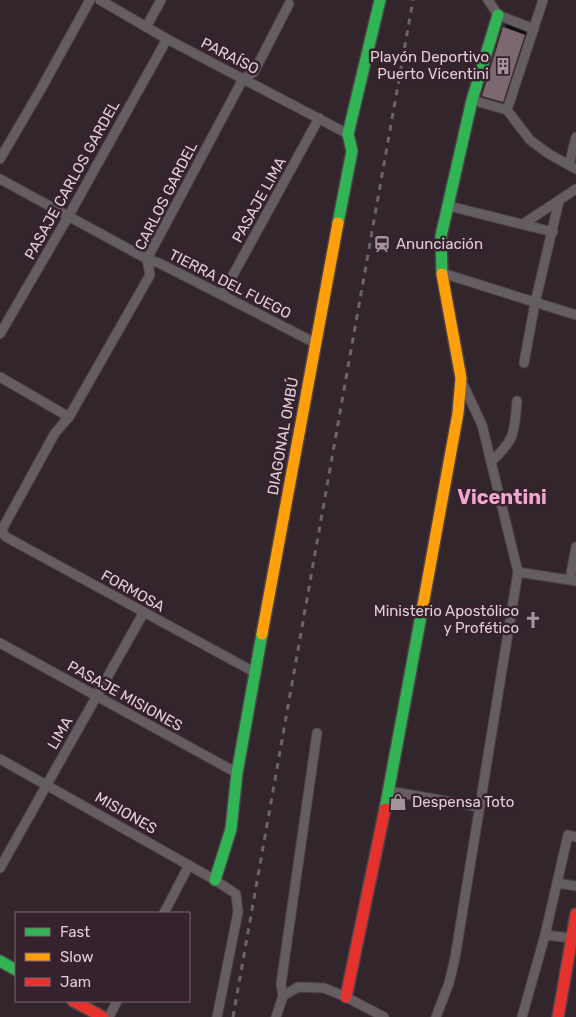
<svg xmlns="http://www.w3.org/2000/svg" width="576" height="1017" viewBox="0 0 576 1017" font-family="Rubik,sans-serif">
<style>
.building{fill:#7d6772;filter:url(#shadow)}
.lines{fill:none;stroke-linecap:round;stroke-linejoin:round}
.street-casing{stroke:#4d4247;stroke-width:11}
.fast-casing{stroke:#4d4247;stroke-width:14}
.slow-casing{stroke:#4d4247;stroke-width:14}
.jam-casing{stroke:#4d4247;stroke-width:14}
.street{stroke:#645d61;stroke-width:9}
.fast{stroke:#30b455;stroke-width:11}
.slow{stroke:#ff9f0a;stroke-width:11}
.jam{stroke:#e5322d;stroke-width:11}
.rail{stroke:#6c6568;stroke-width:3;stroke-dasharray:6 6;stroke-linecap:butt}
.labels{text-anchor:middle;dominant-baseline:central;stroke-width:5;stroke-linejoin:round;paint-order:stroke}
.street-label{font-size:15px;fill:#decfd6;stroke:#37212d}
.poi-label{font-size:15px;fill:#decfd6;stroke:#37212d;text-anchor:end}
.district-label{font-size:20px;font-weight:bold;fill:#f1a6cd;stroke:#37212d}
</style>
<defs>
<filter id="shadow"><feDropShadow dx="3.5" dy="-3.5" stdDeviation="0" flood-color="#0009"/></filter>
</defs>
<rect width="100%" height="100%" fill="#32262c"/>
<path class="building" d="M 503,27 L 525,35 L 503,102 L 482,96 Z"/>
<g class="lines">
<g class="street-casing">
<g id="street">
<path d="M 100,0 L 167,39 L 348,134"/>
<path d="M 488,0 L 498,15 L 534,29"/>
<path d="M 543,0 L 507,110 L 530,140 L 549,154 L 576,169"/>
<path d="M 146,27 L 161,0"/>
<path d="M 472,100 L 507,110"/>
<path d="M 0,159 L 41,89 L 90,0"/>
<path d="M 569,165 L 576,137"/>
<path d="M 0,179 L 147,259 L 159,263 L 222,295 L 315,343"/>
<path d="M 449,206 L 553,232"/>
<path d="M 523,224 L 576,189"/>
<path d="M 442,273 L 576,315"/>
<path d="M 222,295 L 319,118"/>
<path d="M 0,334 L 68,217 L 167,39"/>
<path d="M 524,363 L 535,303 L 559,201"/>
<path d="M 0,377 L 69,417"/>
<path d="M 492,461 C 516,438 514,433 517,401"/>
<path d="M 0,529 L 6,537 L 256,673"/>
<path d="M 0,533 L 55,433 L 69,417 L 150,275 L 147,259 L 243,79 L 254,72 L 289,4"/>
<path d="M 518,572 L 576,581"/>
<path d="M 570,579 L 576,547"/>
<path d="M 0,643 L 237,773"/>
<path d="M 0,759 L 215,880 L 236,894 L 238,912 L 217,1017"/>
<path d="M 389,791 L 480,807"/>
<path d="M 0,868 L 144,612"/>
<path d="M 557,883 L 576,886"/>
<path d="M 164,913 L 189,865"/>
<path d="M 545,935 L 572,938"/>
<path d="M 283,996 L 298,987 L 324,988 L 346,997 L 384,1017"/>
<path d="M 109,1017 L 117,1001"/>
<path d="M 276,1017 L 283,996 L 281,984 L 317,733"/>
<path d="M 436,1017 L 449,983 L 455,958 L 518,572 L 482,425 L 461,380"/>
<path d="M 522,1017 L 545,935 L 568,835 L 576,837"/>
</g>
</g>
<g class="fast-casing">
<g id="fast">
<path d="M 338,223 L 352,151 L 348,134 L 380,0"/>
<path d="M 442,274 L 441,236 L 472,100 L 498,15"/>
<path d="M 385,809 L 423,605"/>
<path d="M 215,880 L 231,829 L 237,773 L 262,634"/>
<path d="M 0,961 L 16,970"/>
</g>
</g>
<g class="slow-casing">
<g id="slow">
<path d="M 423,605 L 458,413 L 461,378 L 442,274"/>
<path d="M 262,634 L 338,223"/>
</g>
</g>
<g class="jam-casing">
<g id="jam">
<path d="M 346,997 L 385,809"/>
<path d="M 73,1001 L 103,1017"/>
<path d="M 558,1017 L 576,914"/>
</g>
</g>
<use href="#street" class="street"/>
<use href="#fast" class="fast"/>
<use href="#slow" class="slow"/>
<use href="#jam" class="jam"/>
<path class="rail" d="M 233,1017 L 413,0"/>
</g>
<defs>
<g id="building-bare" transform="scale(1.35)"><path d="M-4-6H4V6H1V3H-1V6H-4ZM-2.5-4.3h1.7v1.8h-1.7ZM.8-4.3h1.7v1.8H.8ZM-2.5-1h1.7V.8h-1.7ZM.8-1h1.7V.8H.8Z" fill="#a2949a" stroke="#37212d" stroke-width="2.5" paint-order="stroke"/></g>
<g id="station-bare" transform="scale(1.35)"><path d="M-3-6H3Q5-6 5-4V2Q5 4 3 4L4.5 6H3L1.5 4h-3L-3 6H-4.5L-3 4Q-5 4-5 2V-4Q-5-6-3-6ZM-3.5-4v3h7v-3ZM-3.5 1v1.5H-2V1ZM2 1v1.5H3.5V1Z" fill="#a2949a" stroke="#37212d" stroke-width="2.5" paint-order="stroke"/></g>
<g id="church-bare" transform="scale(1.35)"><path d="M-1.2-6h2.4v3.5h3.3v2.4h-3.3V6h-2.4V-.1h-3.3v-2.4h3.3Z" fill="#a2949a" stroke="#37212d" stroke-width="2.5" paint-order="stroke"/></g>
<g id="shop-bare" transform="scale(1.35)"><path d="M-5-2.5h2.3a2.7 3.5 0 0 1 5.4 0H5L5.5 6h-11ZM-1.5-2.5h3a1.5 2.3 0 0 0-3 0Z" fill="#a2949a" stroke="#37212d" stroke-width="2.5" paint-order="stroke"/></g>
</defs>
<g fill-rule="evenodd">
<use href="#building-bare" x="503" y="66"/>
<use href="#station-bare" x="382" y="244"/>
<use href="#church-bare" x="533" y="620"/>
<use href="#shop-bare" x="398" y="802"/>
</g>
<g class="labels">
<g class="street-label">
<text transform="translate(230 56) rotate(27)">PARAÍSO</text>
<text transform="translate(72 180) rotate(-61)">PASAJE CARLOS GARDEL</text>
<text transform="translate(166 196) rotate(-63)">CARLOS GARDEL</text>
<text transform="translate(259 200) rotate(-61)">PASAJE LIMA</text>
<text transform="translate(230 284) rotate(27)">TIERRA DEL FUEGO</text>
<text transform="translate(283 436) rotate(-80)">DIAGONAL OMBÚ</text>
<text transform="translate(133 591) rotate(29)">FORMOSA</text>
<text transform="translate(125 696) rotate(29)">PASAJE MISIONES</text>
<text transform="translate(60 733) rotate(-60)">LIMA</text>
<text transform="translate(126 813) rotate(30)">MISIONES</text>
</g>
<g class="poi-label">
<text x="489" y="57">Playón Deportivo<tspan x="489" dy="17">Puerto Vicentini</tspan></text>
<text x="396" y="244" text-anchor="start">Anunciación</text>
<text x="519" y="611">Ministerio Apostólico<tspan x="519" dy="17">y Profético</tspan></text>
<text x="412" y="802" text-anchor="start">Despensa Toto</text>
</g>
<g class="district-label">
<text x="502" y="497">Vicentini</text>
</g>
</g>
<rect x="15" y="912" width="175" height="90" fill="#37212d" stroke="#7a6771"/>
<rect x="25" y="928" width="25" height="8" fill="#30b455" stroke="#7a6771"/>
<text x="60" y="937" font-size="15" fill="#decfd6">Fast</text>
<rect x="25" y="953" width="25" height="8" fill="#ff9f0a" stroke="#7a6771"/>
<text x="60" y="962" font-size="15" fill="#decfd6">Slow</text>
<rect x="25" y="978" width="25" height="8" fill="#e5322d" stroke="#7a6771"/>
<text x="60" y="987" font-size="15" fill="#decfd6">Jam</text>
</svg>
